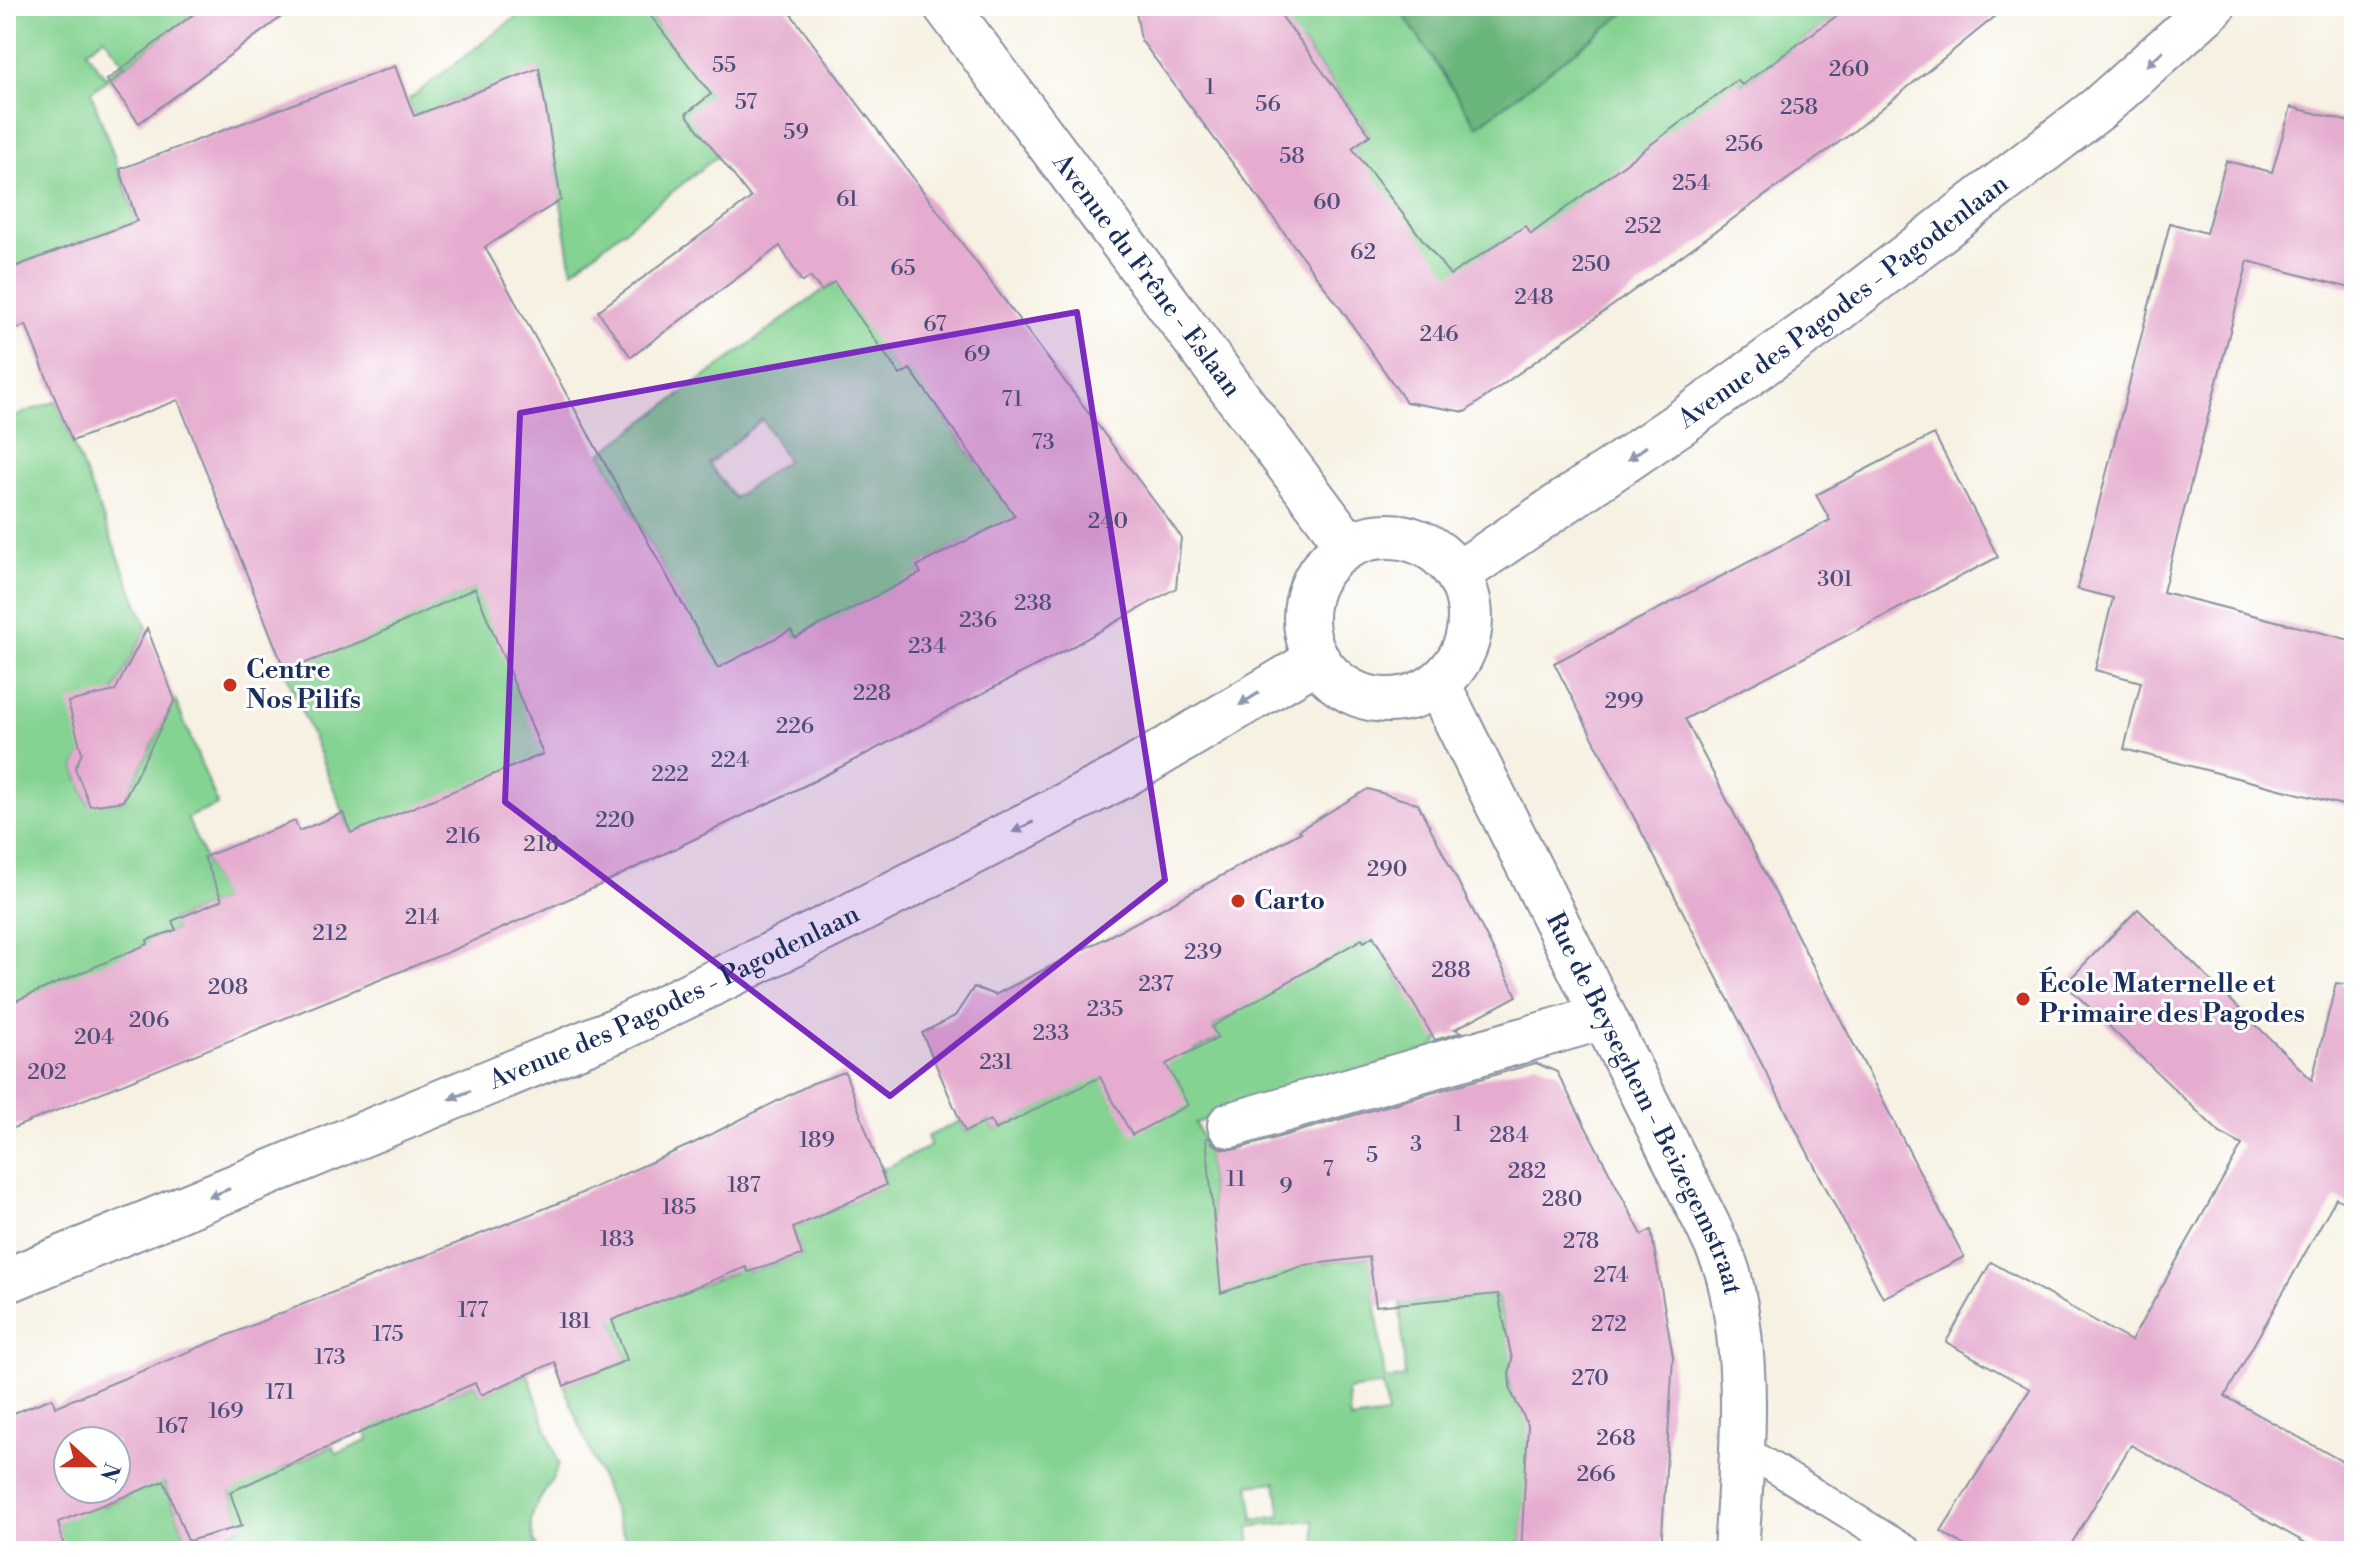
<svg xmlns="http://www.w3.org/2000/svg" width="2360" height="1557" viewBox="0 0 2360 1557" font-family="'Libre Bodoni',serif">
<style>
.green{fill:#84d392;stroke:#508178;stroke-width:2;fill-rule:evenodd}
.forest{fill:#6bb57c;stroke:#43726d;stroke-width:2}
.building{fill:#e5accf;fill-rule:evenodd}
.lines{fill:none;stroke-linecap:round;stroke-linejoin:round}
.lane-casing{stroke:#8890a0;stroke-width:32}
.street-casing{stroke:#8890a0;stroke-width:48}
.lane{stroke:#fff;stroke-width:28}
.street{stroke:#fff;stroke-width:44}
.oneway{fill:#8d97ae}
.marked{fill:#7b2cbf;fill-opacity:0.2;stroke:#7b2cbf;stroke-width:6;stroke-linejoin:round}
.poi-dot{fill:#c8321e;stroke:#fff;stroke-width:3}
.labels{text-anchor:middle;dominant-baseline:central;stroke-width:6;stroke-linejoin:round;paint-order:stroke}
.number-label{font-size:22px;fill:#4e4e7a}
.street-label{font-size:26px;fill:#1b2f5e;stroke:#fff}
.poi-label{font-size:26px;font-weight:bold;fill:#1b2f5e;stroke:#fff;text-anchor:start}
</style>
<rect width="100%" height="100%" fill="#fff"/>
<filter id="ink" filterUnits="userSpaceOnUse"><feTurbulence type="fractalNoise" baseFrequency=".0125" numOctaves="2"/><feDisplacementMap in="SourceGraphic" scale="16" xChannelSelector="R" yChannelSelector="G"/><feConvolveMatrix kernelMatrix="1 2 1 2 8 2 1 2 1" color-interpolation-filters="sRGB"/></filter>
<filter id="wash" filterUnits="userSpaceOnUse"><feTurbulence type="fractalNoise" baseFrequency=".006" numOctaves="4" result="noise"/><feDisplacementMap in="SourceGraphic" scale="32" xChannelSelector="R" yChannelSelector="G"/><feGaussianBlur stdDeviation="1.8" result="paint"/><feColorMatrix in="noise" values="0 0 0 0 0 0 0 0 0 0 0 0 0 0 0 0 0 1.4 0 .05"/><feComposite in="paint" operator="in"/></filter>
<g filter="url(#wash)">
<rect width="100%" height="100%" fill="#f6f1e2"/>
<g class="green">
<path d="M 6,6 L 204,6 L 91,92 L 137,221 L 6,270 ZM 104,37 L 124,63 L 105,77 L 86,51 Z"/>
<path d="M 530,6 L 643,6 L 658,26 L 673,15 L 717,90 L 719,155 L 572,271 L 539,69 L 414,116 L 408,100 Z"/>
<path d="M 1282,6 L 1398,6 L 1477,126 L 1634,6 L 1837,6 L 1842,12 L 1742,85 L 1538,244 L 1512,234 L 1486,251 L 1448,293 L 1352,148 L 1370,134 L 1303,44 L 1274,32 Z"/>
<path d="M 837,280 L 900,375 L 916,364 L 943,416 L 976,462 L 1065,541 L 968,540 L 918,566 L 921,573 L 804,654 L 791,631 L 613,724 L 542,754 L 376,891 L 285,671 L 475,588 L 688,615 L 601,453 ZM 762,419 L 787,460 L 734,498 L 709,464 Z"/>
<path d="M 56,401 L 147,628 L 75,768 L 89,805 L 123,801 L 175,700 L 218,805 L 187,818 L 223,900 L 173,920 L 176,930 L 147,940 L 156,963 L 6,1015 L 6,419 Z"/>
<path d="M 1407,916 L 1402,968 L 1395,973 L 1406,992 L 1414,988 L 1442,1036 L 1428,1055 L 1195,1123 L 1203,1139 L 1206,1139 L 1214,1223 L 1321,1243 L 1324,1263 L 1370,1257 L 1385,1380 L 1405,1377 L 1400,1304 L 1450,1298 L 1477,1221 L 1506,1331 L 1527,1331 L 1546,1359 L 1511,1363 C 1508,1378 1508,1388 1516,1402 L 1533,1402 L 1521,1546 L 1518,1551 L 1317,1551 L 1313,1520 L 1249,1527 L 1251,1551 L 630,1551 L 564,1386 L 627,1360 L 600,1289 L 675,1295 L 735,1272 L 727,1243 L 738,1240 L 748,1272 L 802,1255 L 793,1228 L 886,1185 L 881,1170 L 931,1146 L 927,1137 L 960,1121 L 965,1132 L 990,1120 L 995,1130 L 1105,1072 L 1159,1052 L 1186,1039 L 1193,1051 L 1217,1039 L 1212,1027 L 1236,1013 L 1231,1001 L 1360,936 L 1364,941 ZM 1383,1385 L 1387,1415 L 1350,1420 L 1347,1390 ZM 1276,1482 L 1281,1516 L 1254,1520 L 1249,1485 Z"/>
<path d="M 528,1374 L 559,1465 C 546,1500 517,1511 539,1551 L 64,1551 L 53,1501 L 96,1489 L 103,1506 L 129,1495 L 127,1487 L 160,1473 L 188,1541 L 208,1535 L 210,1540 L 242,1527 L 227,1483 L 281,1469 L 333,1446 L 337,1454 L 369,1440 L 360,1413 L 439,1376 L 447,1395 L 475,1383 L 481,1395 Z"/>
</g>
<path class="forest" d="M 1398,6 L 1634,6 L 1477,126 Z"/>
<g id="blocks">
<g class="building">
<path d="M 204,6 L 296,6 L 139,123 L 107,80 Z"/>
<path d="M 643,6 L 785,6 L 1181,537 L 1176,588 L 1066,650 L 810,783 L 598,886 L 446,953 L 6,1131 L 6,1005 L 148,944 L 147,940 L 176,930 L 172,921 L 222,900 L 204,857 L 295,821 L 299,831 L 343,813 L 351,833 L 543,754 L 475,588 L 365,640 L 285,671 L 178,400 L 72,441 L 26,325 L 6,333 L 6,270 L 137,221 L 120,169 L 395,66 L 414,116 L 539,68 L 561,200 L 485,247 L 718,668 L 791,630 L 795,638 L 921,573 L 917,566 L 1015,516 L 910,369 L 900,375 L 834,282 L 822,291 L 810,277 L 802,282 L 780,246 L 631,357 L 598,311 L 751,198 L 686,114 L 711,94 Z"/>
<path d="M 1135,6 L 1274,6 L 1370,135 L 1352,148 L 1450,275 L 1525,226 L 1531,234 L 1737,80 L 1742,85 L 1850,6 L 2008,6 L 1849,135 L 1465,412 L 1406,402 L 1341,309 L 1141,40 Z"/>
<path d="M 2291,107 L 2354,123 L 2354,289 L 2248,261 L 2163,592 L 2354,641 L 2354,808 L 2124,749 L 2141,682 L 2095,670 L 2113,598 L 2077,589 L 2170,223 L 2206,233 L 2226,161 L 2272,172 Z"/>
<path d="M 1934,434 L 1998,557 L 1685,719 L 1964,1257 L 1883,1298 L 1554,663 L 1830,520 L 1816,495 Z"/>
<path d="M 147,628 L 175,700 L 123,801 L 90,806 L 75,768 L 82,753 L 68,702 L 115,691 Z"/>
<path d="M 1368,789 L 1418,804 L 1517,996 L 1455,1029 L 1462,1032 L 1435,1040 L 1373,936 L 1364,942 L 1362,939 L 1236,1012 L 1212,1027 L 1218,1038 L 1166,1064 L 1188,1105 L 1132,1135 L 1100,1077 L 995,1130 L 990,1120 L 965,1132 L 922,1033 L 955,1016 L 974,987 L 995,995 L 1150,915 L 1301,832 L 1299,830 Z"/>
<path d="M 2138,909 L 2312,1080 L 2336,983 L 2354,985 L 2354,1208 L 2336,1198 L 2225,1396 L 2354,1468 L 2354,1551 L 2320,1551 L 2131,1445 L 2067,1551 L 1973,1551 L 1941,1531 L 2030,1389 L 1946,1342 L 1991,1262 L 2131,1341 L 2242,1145 L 2220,1133 L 2065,984 Z"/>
<path d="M 1536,1063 L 1557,1072 L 1642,1235 L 1651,1230 L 1673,1357 L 1661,1551 L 1521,1551 L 1528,1425 L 1511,1392 L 1509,1374 L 1512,1359 L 1498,1294 L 1376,1306 L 1369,1257 L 1306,1265 L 1221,1293 L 1206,1138 L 1209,1138 L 1213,1144 L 1223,1149 L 1237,1149 Z"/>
<path d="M 845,1072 L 886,1185 L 793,1228 L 802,1255 L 748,1272 L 746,1267 L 612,1320 L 627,1360 L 564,1386 L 555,1362 L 481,1395 L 475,1383 L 366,1430 L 230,1492 L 242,1526 L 188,1541 L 164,1481 L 58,1522 L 65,1551 L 6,1551 L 6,1416 L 52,1398 L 55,1407 L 306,1303 L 566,1200 L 694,1143 L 813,1083 ZM 68,1441 L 116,1441 L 116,1489 L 68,1489 Z"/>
</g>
</g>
</g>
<g filter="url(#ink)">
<use href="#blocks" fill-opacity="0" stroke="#8890a0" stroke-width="2"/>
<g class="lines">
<g class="lane-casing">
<path id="lane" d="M 1743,1449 L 1908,1551"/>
</g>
<g class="street-casing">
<g id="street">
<path id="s1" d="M 946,6 L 1348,545"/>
<circle cx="1388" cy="618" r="82"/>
<path id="s2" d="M 1458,574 L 1679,424 L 1816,326 L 2099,108 L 2213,6"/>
<path id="s3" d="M 1438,684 L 1708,1226 C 1715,1242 1725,1260 1729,1277 C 1751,1366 1742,1461 1736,1551"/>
<path d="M 1230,1125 L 1603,1017"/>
<path id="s4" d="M 6,1281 L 619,1029 L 846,918 L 1120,777 L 1317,660"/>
</g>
</g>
<use href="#lane" class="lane"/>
<use href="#street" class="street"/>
</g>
<defs><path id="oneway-solid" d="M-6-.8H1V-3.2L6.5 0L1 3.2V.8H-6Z" transform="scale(2)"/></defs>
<g class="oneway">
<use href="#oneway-solid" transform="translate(2155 58) rotate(138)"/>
<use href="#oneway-solid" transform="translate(1637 453) rotate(145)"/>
<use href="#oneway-solid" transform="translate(1249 699) rotate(148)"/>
<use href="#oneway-solid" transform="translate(1023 827) rotate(153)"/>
<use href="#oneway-solid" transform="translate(460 1095) rotate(158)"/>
<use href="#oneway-solid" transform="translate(219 1193) rotate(158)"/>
</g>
</g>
<path class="marked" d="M 1077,312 L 1165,880 L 890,1096 L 505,802 L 520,413 Z"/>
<g class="poi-dot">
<circle cx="230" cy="685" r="8"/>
<circle cx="1238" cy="901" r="8"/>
<circle cx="2023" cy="999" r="8"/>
</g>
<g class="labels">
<g class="number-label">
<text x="724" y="65">55</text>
<text x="1849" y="69">260</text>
<text x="1210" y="87">1</text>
<text x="746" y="102">57</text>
<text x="1268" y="104">56</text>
<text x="1799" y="107">258</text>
<text x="796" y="132">59</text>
<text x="1744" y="144">256</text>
<text x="1292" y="156">58</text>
<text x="1691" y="183">254</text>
<text x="847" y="199">61</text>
<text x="1327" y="202">60</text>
<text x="1643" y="226">252</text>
<text x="1363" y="252">62</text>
<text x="1591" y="264">250</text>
<text x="903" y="268">65</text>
<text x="1534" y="297">248</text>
<text x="935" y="324">67</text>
<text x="1439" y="334">246</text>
<text x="977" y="354">69</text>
<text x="1012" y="399">71</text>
<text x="1043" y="442">73</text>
<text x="1108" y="521">240</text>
<text x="1835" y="579">301</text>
<text x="1033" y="603">238</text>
<text x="978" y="620">236</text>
<text x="927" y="646">234</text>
<text x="872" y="693">228</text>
<text x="1624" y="701">299</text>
<text x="795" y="726">226</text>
<text x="730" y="760">224</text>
<text x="670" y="774">222</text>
<text x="615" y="820">220</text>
<text x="463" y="836">216</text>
<text x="541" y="844">218</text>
<text x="1387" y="869">290</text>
<text x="422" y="917">214</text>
<text x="330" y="933">212</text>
<text x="1203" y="952">239</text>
<text x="1451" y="970">288</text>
<text x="1156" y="984">237</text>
<text x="228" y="987">208</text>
<text x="1105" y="1009">235</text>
<text x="149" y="1020">206</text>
<text x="1051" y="1033">233</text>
<text x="94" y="1037">204</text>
<text x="996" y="1062">231</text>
<text x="47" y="1072">202</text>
<text x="1458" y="1124">1</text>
<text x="1509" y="1135">284</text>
<text x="817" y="1140">189</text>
<text x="1416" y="1144">3</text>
<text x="1372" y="1155">5</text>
<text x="1328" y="1169">7</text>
<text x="1527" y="1171">282</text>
<text x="1236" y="1179">11</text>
<text x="744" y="1185">187</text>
<text x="1286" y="1186">9</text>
<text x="1562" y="1199">280</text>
<text x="679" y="1207">185</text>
<text x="617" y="1239">183</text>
<text x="1581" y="1241">278</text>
<text x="1611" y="1275">274</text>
<text x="473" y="1310">177</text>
<text x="575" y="1321">181</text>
<text x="1609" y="1324">272</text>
<text x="388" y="1334">175</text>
<text x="330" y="1357">173</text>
<text x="1590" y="1378">270</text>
<text x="280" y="1392">171</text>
<text x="226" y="1411">169</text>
<text x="172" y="1426">167</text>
<text x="1616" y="1438">268</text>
<text x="1596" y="1474">266</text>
</g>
<g class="street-label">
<text stroke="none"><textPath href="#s1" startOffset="336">Avenue du Frêne - Eslaan</textPath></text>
<text stroke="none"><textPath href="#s2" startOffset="472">Avenue des Pagodes - Pagodenlaan</textPath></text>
<text stroke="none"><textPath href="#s4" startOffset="726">Avenue des Pagodes - Pagodenlaan</textPath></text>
<text stroke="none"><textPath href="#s3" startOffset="468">Rue de Beyseghem - Beizegemstraat</textPath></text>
</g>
<g class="poi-label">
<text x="246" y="670">Centre<tspan x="246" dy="30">Nos Pilifs</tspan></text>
<text x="1254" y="901">Carto</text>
<text x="2039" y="984">École Maternelle et<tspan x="2039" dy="30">Primaire des Pagodes</tspan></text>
</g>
</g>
<rect width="2360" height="1557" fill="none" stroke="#fff" stroke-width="32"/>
<g transform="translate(92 1465) rotate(111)"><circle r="38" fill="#ffffff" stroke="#a4acbf" stroke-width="2"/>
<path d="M0-6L14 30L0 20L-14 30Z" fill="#c8321e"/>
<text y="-12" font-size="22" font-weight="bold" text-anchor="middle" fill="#1b2f5e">N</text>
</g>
</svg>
